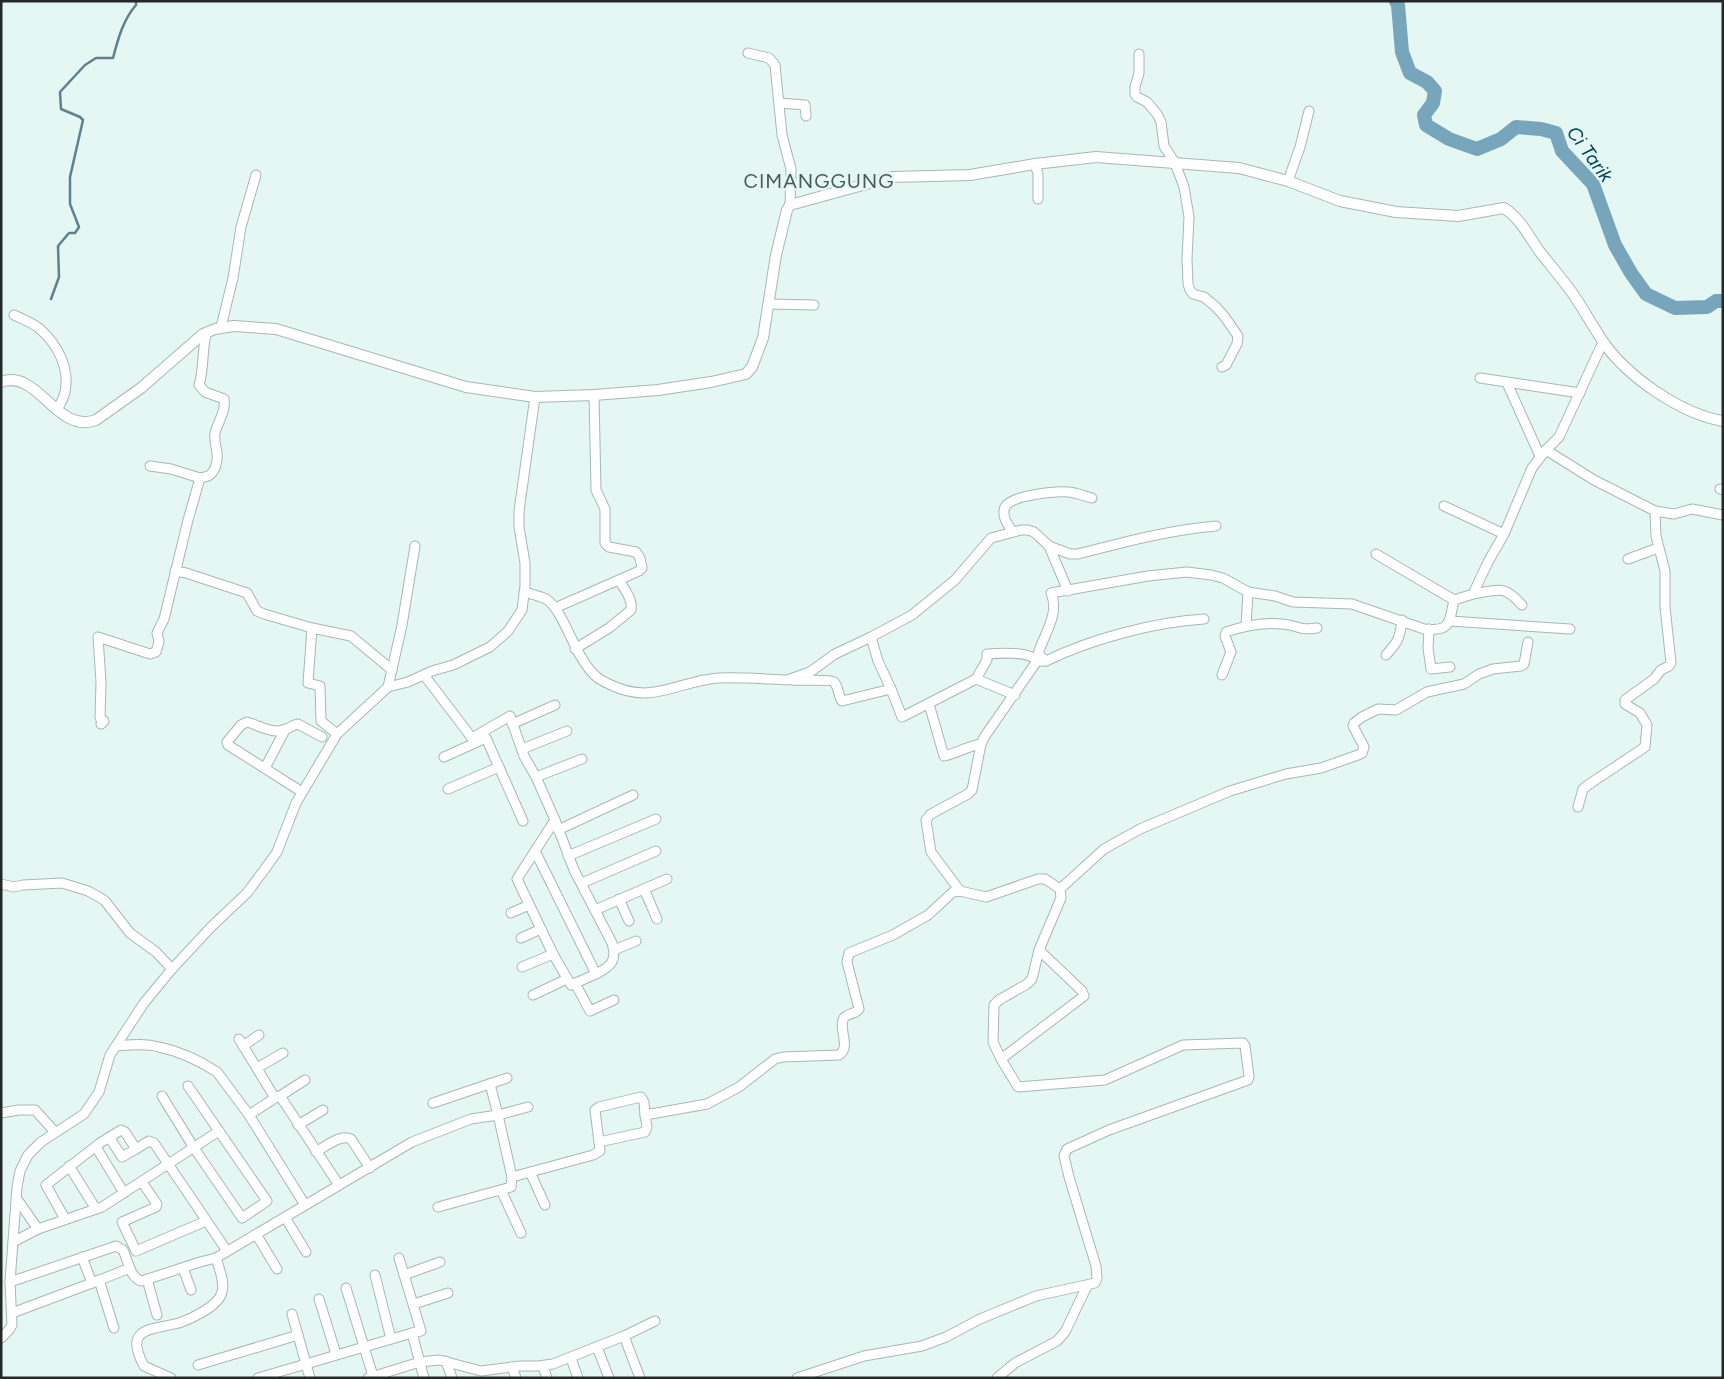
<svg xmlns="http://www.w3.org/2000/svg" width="1724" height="1379" font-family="Figtree,sans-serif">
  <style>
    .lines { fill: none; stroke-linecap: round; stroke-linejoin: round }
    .stream { stroke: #5e808f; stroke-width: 2.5 }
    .river { stroke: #77a5bc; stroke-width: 14 }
    .minor-casing { stroke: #a6b8b3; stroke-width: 11 }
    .tertiary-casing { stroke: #a6b8b3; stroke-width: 12 }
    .minor { stroke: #fff; stroke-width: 9 }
    .tertiary { stroke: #fff; stroke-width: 10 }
    .labels { text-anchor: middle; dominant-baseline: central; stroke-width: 5; stroke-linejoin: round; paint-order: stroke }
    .water-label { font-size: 19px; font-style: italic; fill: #00425a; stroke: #e4f7f2 }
    .quarter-label { font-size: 20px; letter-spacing: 1px; fill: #4a5a55; stroke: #e4f7f2 }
  </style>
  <rect width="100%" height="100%" fill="#e4f7f2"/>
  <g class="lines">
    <path class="stream" d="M51,299L59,277L58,246L69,233H75L79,227L70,204V177L83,120L80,117L61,109L60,92L85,65L96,58H113C118,39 123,20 136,5V1"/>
    <polyline class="river" points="1396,1 1398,5 1402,52 1410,73 1427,82 1435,91 1433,103 1424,115 1426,125 1449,139 1477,149 1501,139 1516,127 1541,129 1556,133 1562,151 1593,184 1615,245 1631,273 1646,294 1675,308 1707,307 1716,301 1723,301"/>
    <defs>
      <g id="minor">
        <polyline points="748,53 769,58 775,65 782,135 791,169 790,205"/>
        <polyline points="1139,54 1139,73 1135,87 1135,94 1137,97 1147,102 1157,114 1161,122 1164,146 1175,163 1184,187 1189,217 1187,259 1188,284 1190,290 1193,294 1204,297 1216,307 1224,316 1238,336 1237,344 1226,365 1222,367"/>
        <polyline points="780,103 805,105 806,116"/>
        <polyline points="1035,164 1038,174 1038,199"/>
        <polyline points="1288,181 1300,147 1309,111"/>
        <polyline points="769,304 814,305"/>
        <path d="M14,315C22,319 34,323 41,330C58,345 70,369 65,392C64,398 60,404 57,410"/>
        <polyline points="221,327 233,278 241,227 256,175"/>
        <polyline points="1480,378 1580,393"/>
        <polyline points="1507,383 1540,456"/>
        <polyline points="1546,450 1559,437 1603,342"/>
        <polyline points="150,466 171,469 200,478"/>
        <polyline points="1720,489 1723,490"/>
        <polyline points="1444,506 1504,534"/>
        <path d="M1013,532C1008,525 1001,516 1005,507C1011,495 1056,491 1069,492C1077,493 1084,496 1092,498"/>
        <path d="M1049,546L1070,554H1078C1124,542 1169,530 1216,526"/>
        <polyline points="1376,554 1454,600 1473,594 1488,562 1504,534 1532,468 1546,450 1594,480 1655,511 1674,514 1692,509 1723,515"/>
        <polyline points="1628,559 1658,548"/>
        <polyline points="175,571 186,573 247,593 257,611 264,614 312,628 351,636 392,670"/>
        <path d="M524,592C531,594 540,596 546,599C566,612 574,659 598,678C602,681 607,683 611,685C653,705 678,681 718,678C741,677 764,679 787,680L810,672L835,654L871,637L912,615L955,580L991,538L1021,530H1028L1034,532L1049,546L1068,591"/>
        <path d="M1473,594C1499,590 1503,584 1522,605"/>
        <polyline points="555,608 639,571 642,568 640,558 636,552 609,547 605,543 605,509 596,490 594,395"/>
        <polyline points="1450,621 1570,629"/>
        <polyline points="1246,626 1248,592"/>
        <polyline points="312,628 308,683 320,686 321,721 337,734"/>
        <polyline points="1429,629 1428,648 1431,669 1450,667"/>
        <polyline points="871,637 878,661 891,689"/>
        <path d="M575,649L609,628L631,610C633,599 624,589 619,580"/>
        <path d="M1386,655C1398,642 1400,638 1402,620"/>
        <path d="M1046,661C1091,639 1154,622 1204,619"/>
        <polyline points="424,675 475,742"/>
        <path d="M1222,675L1231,652L1225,636L1226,632C1244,626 1263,622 1282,624C1298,625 1299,631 1317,628"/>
        <polyline points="976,679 1015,695"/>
        <path d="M793,680C800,681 831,679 834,682C839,687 838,696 842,701L891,689L902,717L976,679L987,660V654C999,653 1030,651 1037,661"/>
        <polyline points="388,687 402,625 415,546"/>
        <path d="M929,704L944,756C957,753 968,746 981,744"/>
        <path d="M101,724L104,721L100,718L101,682L98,637L150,654L156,652L159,642L157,633L164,619L188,520L200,478C209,476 211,476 215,468C221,453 213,446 215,433C218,421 226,412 224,399L205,392L199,385C204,369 202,351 206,334L210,331"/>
        <polyline points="512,724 555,705"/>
        <polyline points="472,738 510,716 524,756 536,777"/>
        <polyline points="522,749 567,731"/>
        <polyline points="444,757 486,738 523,821"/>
        <polyline points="265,768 285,730"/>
        <polyline points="448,789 499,767"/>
        <path d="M302,792L228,745L227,742L241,725L247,722C258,725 272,734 283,730C289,729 292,725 298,724L322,737"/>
        <polyline points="1578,807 1583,789 1588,785 1645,747 1647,725 1640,713 1625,704 1625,700 1654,679 1661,670 1669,666 1671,663 1665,607 1665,571 1656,536 1655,511"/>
        <polyline points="558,830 633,795"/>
        <path d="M535,851L596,974C612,966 617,960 612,943L574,870L555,820"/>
        <polyline points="568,856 656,819"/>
        <polyline points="582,883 656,851"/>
        <polyline points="1,884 14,887 23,885 62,883 88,891 99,897 105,901 130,933 156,952 172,969"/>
        <polyline points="644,889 657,919"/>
        <polyline points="960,891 986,897 1038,879 1045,879 1060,889 1104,849 1140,829 1230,791 1286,774 1321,768 1358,755 1362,753 1364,747 1353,726 1354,723 1362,717 1378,709 1396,710 1427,692 1464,684 1479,674 1493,669 1521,666 1524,664 1528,642"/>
        <polyline points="619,899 629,921"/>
        <polyline points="595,910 667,879"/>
        <polyline points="511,913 529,905"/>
        <polyline points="521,938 541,929"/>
        <polyline points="614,950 636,941"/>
        <polyline points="553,954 517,879 555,820 536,777 582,759"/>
        <polyline points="522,967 553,954 571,985 596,974"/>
        <polyline points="575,983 590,1011 614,1000"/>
        <polyline points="533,995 567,979"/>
        <polyline points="239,1039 275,1098"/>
        <path d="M116,1046C130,1045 145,1043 159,1047C179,1051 200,1061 217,1072L249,1115"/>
        <polyline points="243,1046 259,1035"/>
        <polyline points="1001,1059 993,1042 994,1005 999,1000 1027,984 1032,979 1039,950 1061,898 1060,889"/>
        <polyline points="257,1068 283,1053"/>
        <polyline points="490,1084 498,1115 528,1107"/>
        <polyline points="162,1096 194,1148 242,1218 267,1201 188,1086"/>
        <polyline points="280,1096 305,1080"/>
        <polyline points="433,1103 507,1078"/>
        <polyline points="1,1113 19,1110 35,1110 55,1132"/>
        <polyline points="298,1125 323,1110"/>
        <polyline points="109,1137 122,1157 136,1149"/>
        <polyline points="599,1142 595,1110 599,1107 641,1097 644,1102 645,1115"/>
        <polyline points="96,1147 124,1193"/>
        <path d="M316,1152C326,1146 340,1134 351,1139L370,1168"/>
        <polyline points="69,1166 96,1209"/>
        <polyline points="530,1172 545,1205"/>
        <polyline points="142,1182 157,1204 156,1207 122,1222 136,1251 206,1221"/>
        <polyline points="501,1190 521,1233"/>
        <polyline points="17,1199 38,1229 102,1207 219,1131"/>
        <polyline points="305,1205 249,1115 275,1098 280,1096 339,1185"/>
        <polyline points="438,1207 511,1187 512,1177"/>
        <polyline points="285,1217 306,1252"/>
        <polyline points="65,1219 46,1185 100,1143 121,1130 125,1132 136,1149 149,1141 154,1143 227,1251"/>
        <polyline points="256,1234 277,1269"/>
        <polyline points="13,1242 38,1229"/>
        <polyline points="82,1257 92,1283 130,1268"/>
        <polyline points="399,1258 421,1331 412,1333 424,1378"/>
        <polyline points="183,1268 191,1290"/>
        <polyline points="375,1275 391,1339"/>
        <polyline points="404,1275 440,1262"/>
        <polyline points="147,1279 157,1315"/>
        <polyline points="99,1280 114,1328"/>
        <path d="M10,1282L116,1246L123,1250C128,1260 130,1279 142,1281L200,1262L216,1258L412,1142L471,1119L498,1115L512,1177L593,1155L600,1151L599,1142L645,1132L647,1127L645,1115L707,1104L739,1087L775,1059L783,1057L839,1055C851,1047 839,1031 843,1020C845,1013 855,1015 859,1009L847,962L849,953L893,935L928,915L953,892L960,891L931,852L926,820L931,814L968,794L972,790L981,744L985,736L1037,661H1046L1038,654C1044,634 1060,614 1051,593L1148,576L1187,572L1211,575L1223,578L1248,592L1275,596L1293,602L1352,604L1424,629C1451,632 1449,623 1454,600"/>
        <polyline points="346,1288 373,1376"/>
        <polyline points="319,1299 336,1354"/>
        <polyline points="414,1304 448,1293"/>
        <polyline points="12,1313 92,1283"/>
        <polyline points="292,1314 310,1378"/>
        <polyline points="624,1336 640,1378"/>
        <polyline points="1,1338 9,1330 12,1325 10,1282 17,1187 20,1171 28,1155 41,1142 84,1114 99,1092 110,1055 144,1003 172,969 212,926 247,893 267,866 277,852 296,803 337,734 388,687 408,682 432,671 453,665 490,647 508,631 522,610 525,586 525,563 519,527 519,511 535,397"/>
        <polyline points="597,1347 609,1378"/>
        <polyline points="571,1358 578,1378"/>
        <polyline points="446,1361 452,1378"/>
        <polyline points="198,1365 298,1335"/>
        <polyline points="543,1366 547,1378"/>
        <polyline points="512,1367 516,1378"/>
        <path d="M171,1378L144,1366C123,1327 151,1330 179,1323C191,1319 219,1306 222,1292C225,1282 219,1268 216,1258"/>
        <polyline points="258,1378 412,1333"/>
        <polyline points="368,1378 420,1362 439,1360 481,1371 520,1366 538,1366 553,1364 624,1336 655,1321"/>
        <polyline points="797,1378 864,1356 922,1346 946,1337 980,1319 1036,1296 1095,1283 1097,1278 1096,1266 1069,1177 1064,1156 1067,1149 1109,1130 1248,1080 1249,1076 1245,1046 1243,1043 1183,1045 1105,1080 1018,1087 1001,1059 1084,996 1082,991 1039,950"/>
        <polyline points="997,1378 1015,1363 1057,1341 1065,1332 1087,1286"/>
      </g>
      <path id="tertiary" d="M1,382C38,368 57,435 96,420L141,388L203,334L215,329L234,326L276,329L466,387L535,397L594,395L658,390L711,382L746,374L752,367L763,338L776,255L787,210L790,205L892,177L970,175L1035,164L1096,157L1239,168L1288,181L1340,201L1396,212L1458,216L1504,208C1521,219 1529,237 1540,252C1551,266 1563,280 1573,294C1584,310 1593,327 1604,343C1628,377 1681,414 1723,421"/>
    </defs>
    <use href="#minor" class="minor-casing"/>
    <use href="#tertiary" class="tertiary-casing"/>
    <use href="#minor" class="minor"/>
    <use href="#tertiary" class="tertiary"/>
  </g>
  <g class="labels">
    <g class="water-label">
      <text transform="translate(1590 154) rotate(54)">Ci Tarik</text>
    </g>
    <g class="quarter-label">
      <text x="819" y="181">CIMANGGUNG</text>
    </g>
  </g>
  <rect width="1724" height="1379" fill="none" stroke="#222927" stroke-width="5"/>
</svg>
